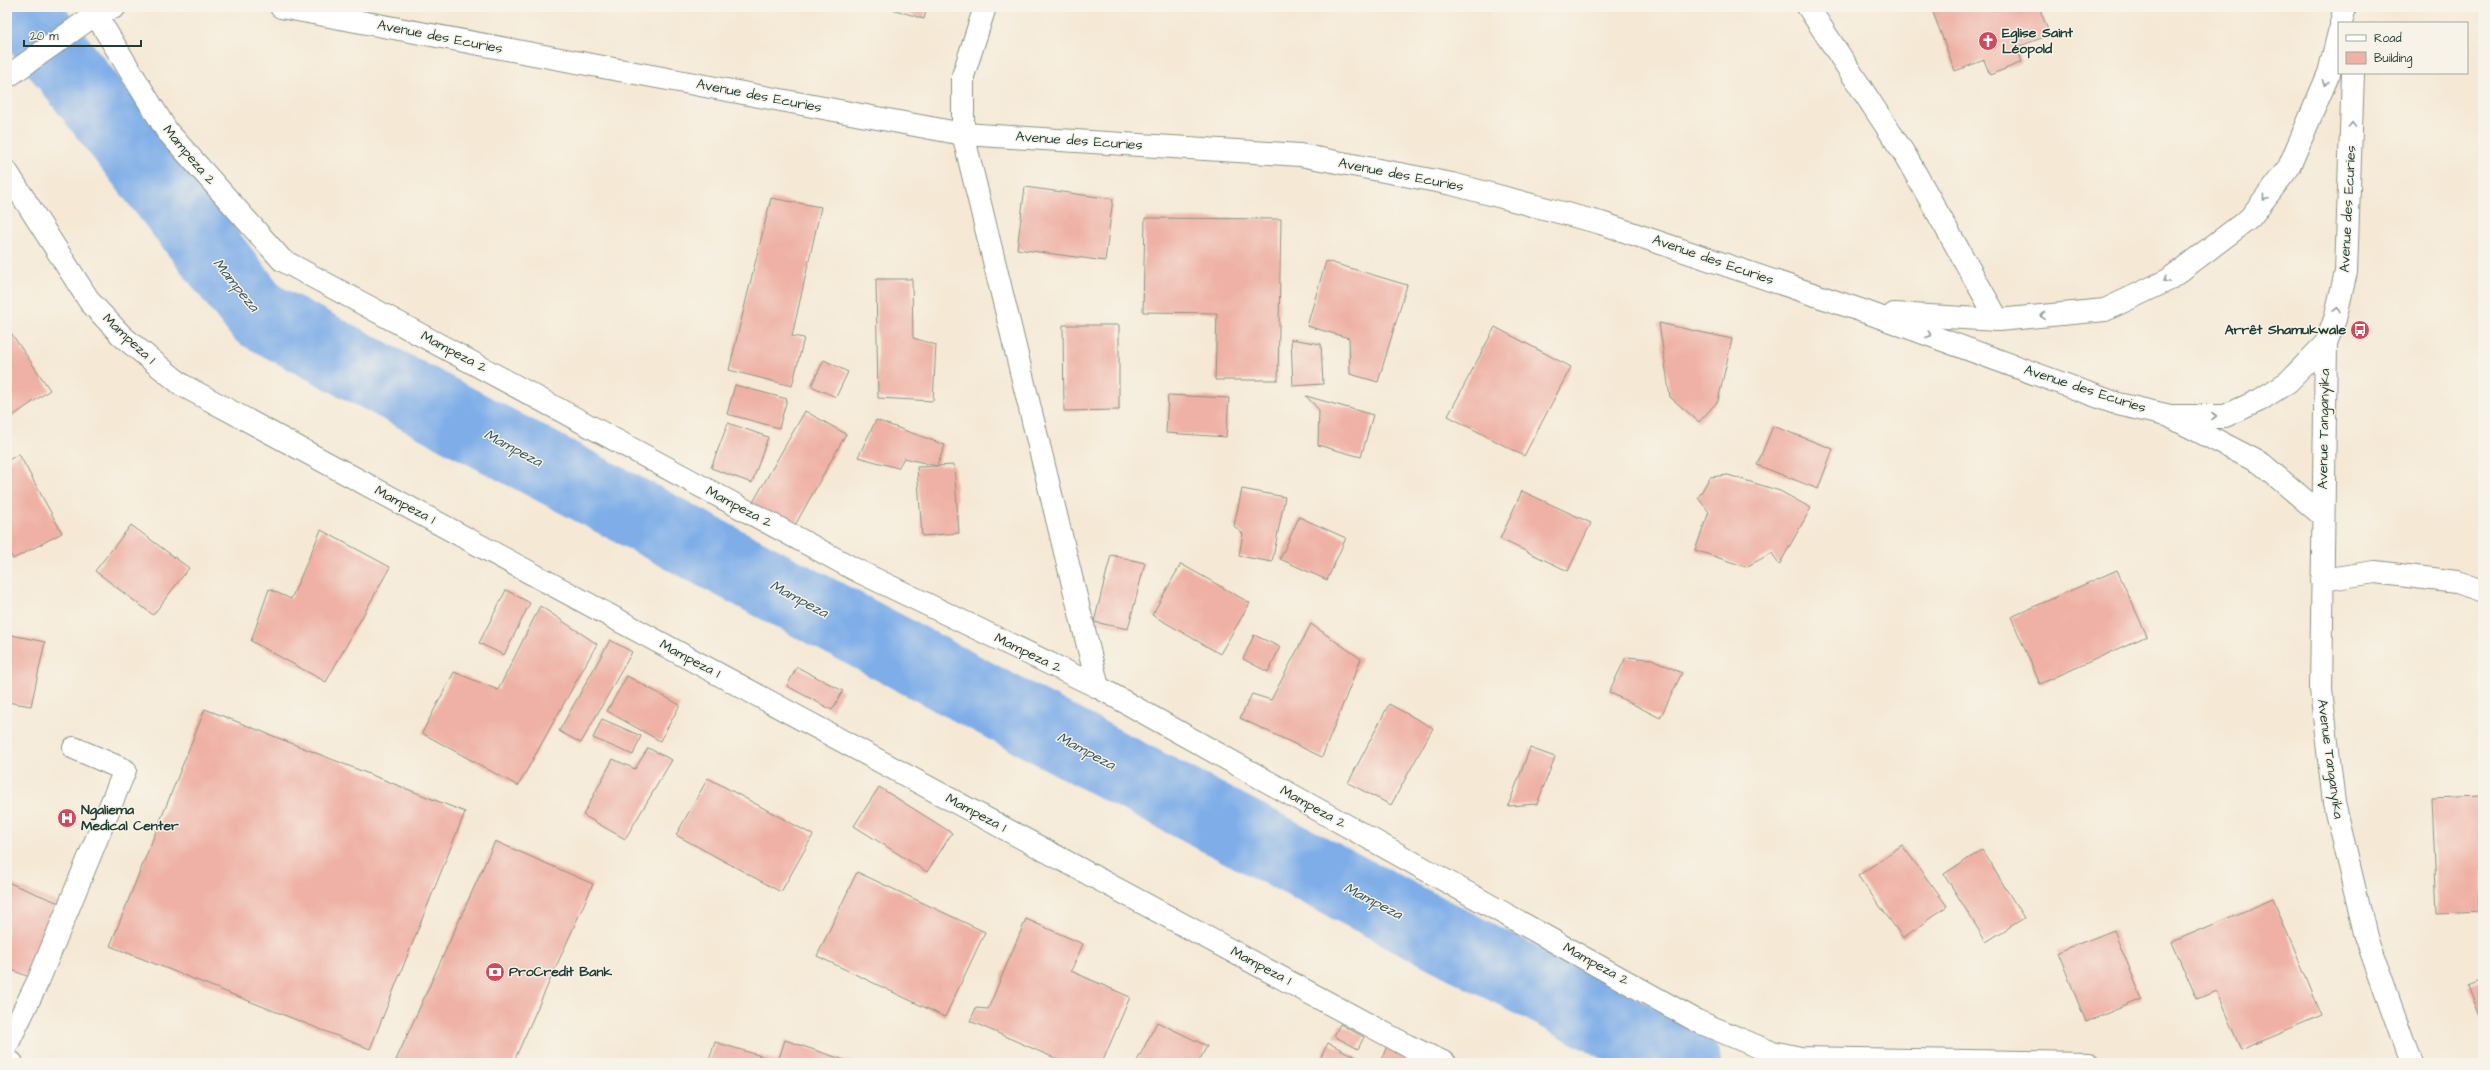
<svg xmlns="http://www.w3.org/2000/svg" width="2490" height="1070" font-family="'Architects Daughter',sans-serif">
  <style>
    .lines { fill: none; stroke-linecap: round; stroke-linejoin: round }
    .river { stroke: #7eade8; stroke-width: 70 }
    .building { fill: #efb1a5 }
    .minor-casing { stroke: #8a9384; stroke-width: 24 }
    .major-casing { stroke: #8a9384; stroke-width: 24 }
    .minor { stroke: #fff; stroke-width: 22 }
    .major { stroke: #fff; stroke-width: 22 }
    .oneway { stroke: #8f9e9a }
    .labels { text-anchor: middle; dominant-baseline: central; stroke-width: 3; stroke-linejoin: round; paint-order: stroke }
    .poi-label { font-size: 14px; font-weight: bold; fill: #1f3d34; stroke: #f7f3e8; text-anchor: start }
    .street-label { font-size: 14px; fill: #1f3d34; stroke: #f7f3e8 }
    .water-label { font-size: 15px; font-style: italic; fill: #375961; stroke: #f7f3e8 }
  </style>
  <rect width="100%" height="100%" fill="#f7f3e8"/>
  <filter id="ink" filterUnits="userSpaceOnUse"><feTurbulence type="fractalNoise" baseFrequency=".025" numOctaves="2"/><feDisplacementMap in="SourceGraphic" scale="8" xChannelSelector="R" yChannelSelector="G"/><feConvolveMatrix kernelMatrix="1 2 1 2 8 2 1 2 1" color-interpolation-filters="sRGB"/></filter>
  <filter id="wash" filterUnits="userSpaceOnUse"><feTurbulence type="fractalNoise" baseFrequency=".012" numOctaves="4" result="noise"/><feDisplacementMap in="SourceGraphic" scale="16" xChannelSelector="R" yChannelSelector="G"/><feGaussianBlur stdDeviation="0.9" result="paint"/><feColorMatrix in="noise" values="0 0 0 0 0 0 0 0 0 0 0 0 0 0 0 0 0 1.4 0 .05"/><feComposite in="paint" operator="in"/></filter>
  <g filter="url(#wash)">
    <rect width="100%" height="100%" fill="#f5e9d5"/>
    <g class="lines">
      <polyline class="river" points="20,7 258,314 1125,772 1686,1063"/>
    </g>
    <g id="blocks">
      <g class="building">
        <polygon points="886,7 927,7 924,19"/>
        <polygon points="1931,7 2039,7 2050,35 2017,47 2022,62 1990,75 1984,60 1955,71"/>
        <polygon points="1025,187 1113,199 1105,261 1017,249"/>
        <polygon points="771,198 821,207 792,336 804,338 792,386 729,370"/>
        <polygon points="1145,218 1281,219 1278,380 1215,380 1217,313 1143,312"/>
        <polygon points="1326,261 1407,285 1378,382 1350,374 1349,338 1307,326"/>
        <polygon points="876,279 912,279 913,338 936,345 933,401 878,398"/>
        <polygon points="1659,323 1732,339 1718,401 1699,422 1670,397"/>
        <polygon points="1063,325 1119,325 1119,410 1064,411"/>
        <polygon points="7,327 50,390 7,420"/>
        <polygon points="1495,327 1571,367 1524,456 1448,416"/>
        <polygon points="1291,339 1321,344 1323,384 1293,386"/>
        <polygon points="824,360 848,372 836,397 811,386"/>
        <polygon points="735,385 787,399 779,428 727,414"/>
        <polygon points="1168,395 1229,398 1226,437 1166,433"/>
        <polygon points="1306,396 1373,415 1361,457 1318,445 1319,410"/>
        <polygon points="805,411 846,434 794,527 752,504"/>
        <polygon points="876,420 945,445 937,466 954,465 959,533 922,536 917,467 937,466 904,458 898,468 858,457"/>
        <polygon points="728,423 768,437 752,483 711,468"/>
        <polygon points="1773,426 1833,449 1818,489 1757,465"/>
        <polygon points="19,454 62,533 13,559 7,548 7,461"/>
        <polygon points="1728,475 1780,491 1811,508 1779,565 1772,553 1746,567 1695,550 1709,512 1698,498 1710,477"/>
        <polygon points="1242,489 1285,497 1272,562 1239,556 1243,534 1234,526"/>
        <polygon points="1522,491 1591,523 1568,571 1500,539"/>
        <polygon points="1299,517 1346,538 1327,580 1280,559"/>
        <polygon points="131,525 189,568 153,615 95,571"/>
        <polygon points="321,530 390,567 326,682 251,641 269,589 291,599"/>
        <polygon points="1111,555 1145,563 1128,629 1094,622"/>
        <polygon points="1181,564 1250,603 1220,654 1152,615"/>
        <polygon points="2117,570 2147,636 2040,684 2011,617"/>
        <polygon points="506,590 530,603 504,655 479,643"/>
        <polygon points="540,606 597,644 518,786 422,733 454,672 498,690"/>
        <polygon points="1311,624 1361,659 1322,757 1240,718 1252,694 1271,700"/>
        <polygon points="7,634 45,642 31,706 7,702"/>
        <polygon points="1254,635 1280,647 1268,672 1243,659"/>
        <polygon points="610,640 632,652 581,743 559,731"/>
        <polygon points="1626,657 1652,659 1682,673 1660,718 1609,692"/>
        <polygon points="797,667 843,691 832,710 787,686"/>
        <polygon points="627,676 680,705 660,741 607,711"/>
        <polygon points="1389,704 1433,728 1391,805 1348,783"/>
        <polygon points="205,709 465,812 370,1049 110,946"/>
        <polygon points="602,719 641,736 633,755 593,738"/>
        <polygon points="648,748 672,760 625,839 583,815 613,759 635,769"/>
        <polygon points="1530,748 1555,757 1537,804 1508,806"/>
        <polygon points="708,778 813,835 781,892 676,835"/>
        <polygon points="879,787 952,833 927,872 854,826"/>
        <polygon points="2483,796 2483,912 2437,914 2432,798"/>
        <polygon points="495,841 593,884 513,1063 403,1063 396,1060"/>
        <polygon points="1902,845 1947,906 1903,938 1858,876"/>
        <polygon points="1982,850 2024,918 1986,942 1944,874"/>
        <polygon points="857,872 985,932 945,1017 817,956"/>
        <polygon points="7,882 64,905 34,979 7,968"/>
        <polygon points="2273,899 2322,1016 2241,1050 2216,991 2197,999 2172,942"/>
        <polygon points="1026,919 1083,944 1071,971 1130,997 1102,1063 1066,1063 970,1021 976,1008 988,1009"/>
        <polygon points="2114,930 2142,999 2086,1022 2058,952"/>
        <polygon points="2483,980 2483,1022 2468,986"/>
        <polygon points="1157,1022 1207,1046 1198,1063 1136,1063"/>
        <polygon points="1340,1024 1364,1037 1358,1049 1334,1036"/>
        <polygon points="785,1040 853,1063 708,1063 715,1042 778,1061"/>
        <polygon points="1328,1043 1358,1058 1356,1063 1318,1063"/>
        <polygon points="1387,1046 1428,1063 1380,1063"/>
      </g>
    </g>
  </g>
  <g filter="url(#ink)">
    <use href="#blocks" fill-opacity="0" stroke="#8a9384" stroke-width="1"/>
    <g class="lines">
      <defs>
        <g id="minor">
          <polyline points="91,7 167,131 282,260 856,570 1098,687 1697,1021 1768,1051 1800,1058 2088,1063"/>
          <polyline points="281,7 963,134 1300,155 1452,184 1601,223 1866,312 2118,404 2170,416 2225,416 2260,400 2288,382 2326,343 2335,319 2346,272 2353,73"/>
          <polyline points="985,7 963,76 963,134 1098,687"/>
          <polyline points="1808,7 1905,155 1998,320"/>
          <polyline points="2341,23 2345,7"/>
          <polyline points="7,77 96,14 115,7"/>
          <polyline points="7,172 90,302 122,336 182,385 1408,1046 1445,1063"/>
          <polyline points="1894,314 1998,320 2105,310 2168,280 2250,218 2289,167 2329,73 2339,32"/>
          <polyline points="2326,343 2321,690 2334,803 2366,937 2411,1063"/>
          <polyline points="2173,418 2262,464 2322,515"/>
          <polyline points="2322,580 2375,572 2457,582 2483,591"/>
          <polyline points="7,1045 39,979 125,770 74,748"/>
        </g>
        <polyline id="major" points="7,1061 12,1063"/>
      </defs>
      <use href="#minor" class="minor-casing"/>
      <use href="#major" class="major-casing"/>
      <use href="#minor" class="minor"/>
      <use href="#major" class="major"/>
    </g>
    <defs><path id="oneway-chevron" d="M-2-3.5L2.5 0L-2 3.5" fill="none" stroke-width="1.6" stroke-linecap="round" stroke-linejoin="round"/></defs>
    <g class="oneway">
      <use href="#oneway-chevron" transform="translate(2325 83) rotate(111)"/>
      <use href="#oneway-chevron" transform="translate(2352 125) rotate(-89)"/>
      <use href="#oneway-chevron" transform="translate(2265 198) rotate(128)"/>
      <use href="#oneway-chevron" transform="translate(2166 280) rotate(150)"/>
      <use href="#oneway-chevron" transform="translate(2337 310) rotate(-77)"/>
      <use href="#oneway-chevron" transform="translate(2043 316) rotate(175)"/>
      <use href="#oneway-chevron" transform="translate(1929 335) rotate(20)"/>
      <use href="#oneway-chevron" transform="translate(2214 416)"/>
    </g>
  </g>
  <defs>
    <symbol id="church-disc" viewBox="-11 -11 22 22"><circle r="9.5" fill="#d1495b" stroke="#f7f3e8"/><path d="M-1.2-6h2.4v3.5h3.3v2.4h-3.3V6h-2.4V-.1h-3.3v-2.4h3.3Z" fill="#fff"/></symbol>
    <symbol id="bus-disc" viewBox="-11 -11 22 22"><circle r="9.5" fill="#d1495b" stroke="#f7f3e8"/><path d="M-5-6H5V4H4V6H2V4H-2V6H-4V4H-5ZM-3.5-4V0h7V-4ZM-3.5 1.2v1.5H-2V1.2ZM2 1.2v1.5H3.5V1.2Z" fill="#fff"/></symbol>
    <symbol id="hospital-disc" viewBox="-11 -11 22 22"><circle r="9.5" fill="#d1495b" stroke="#f7f3e8"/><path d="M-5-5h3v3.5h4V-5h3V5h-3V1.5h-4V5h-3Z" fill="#fff"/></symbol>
    <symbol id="bank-disc" viewBox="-11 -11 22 22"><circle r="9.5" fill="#d1495b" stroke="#f7f3e8"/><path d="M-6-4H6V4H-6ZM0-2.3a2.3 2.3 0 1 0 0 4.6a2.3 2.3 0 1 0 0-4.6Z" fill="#fff"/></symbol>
  </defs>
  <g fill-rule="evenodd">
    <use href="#church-disc" x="1977" y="30" width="22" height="22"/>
    <use href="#bus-disc" x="2349" y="319" width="22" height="22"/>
    <use href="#hospital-disc" x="56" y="807" width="22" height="22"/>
    <use href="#bank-disc" x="484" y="961" width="22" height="22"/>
  </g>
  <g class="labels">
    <g class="poi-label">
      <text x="2002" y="33">Eglise Saint<tspan x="2002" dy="16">Léopold</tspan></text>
      <text x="2346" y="330" text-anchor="end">Arrêt Shamukwale</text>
      <text x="81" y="810">Ngaliema<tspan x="81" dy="16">Medical Center</tspan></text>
      <text x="509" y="972">ProCredit Bank</text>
    </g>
    <g class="street-label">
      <text transform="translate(440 37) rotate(11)">Avenue des Ecuries</text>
      <text transform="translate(759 96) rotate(11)">Avenue des Ecuries</text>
      <text transform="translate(1079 141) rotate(4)">Avenue des Ecuries</text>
      <text transform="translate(189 155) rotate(50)">Mampeza 2</text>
      <text transform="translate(1401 175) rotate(11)">Avenue des Ecuries</text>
      <text transform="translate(2348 209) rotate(-87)">Avenue des Ecuries</text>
      <text transform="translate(1713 260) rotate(19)">Avenue des Ecuries</text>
      <text transform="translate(129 339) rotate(43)">Mampeza 1</text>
      <text transform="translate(454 352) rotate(28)">Mampeza 2</text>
      <text transform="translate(2085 389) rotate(18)">Avenue des Ecuries</text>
      <text transform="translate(2324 429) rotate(-89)">Avenue Tanganyika</text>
      <text transform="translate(405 505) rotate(28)">Mampeza 1</text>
      <text transform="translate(739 507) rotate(28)">Mampeza 2</text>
      <text transform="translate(1028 653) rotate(26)">Mampeza 2</text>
      <text transform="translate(690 659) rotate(28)">Mampeza 1</text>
      <text transform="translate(2330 759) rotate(82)">Avenue Tanganyika</text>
      <text transform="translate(1313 807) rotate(29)">Mampeza 2</text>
      <text transform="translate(976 813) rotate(28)">Mampeza 1</text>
      <text transform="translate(1596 964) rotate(29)">Mampeza 2</text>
      <text transform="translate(1261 966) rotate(28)">Mampeza 1</text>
    </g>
    <g class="water-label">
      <text transform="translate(236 285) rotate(51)">Mampeza</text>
      <text transform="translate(513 448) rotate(28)">Mampeza</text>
      <text transform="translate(799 599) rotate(28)">Mampeza</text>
      <text transform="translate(1086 751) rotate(28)">Mampeza</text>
      <text transform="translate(1373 901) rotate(27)">Mampeza</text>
    </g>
  </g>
  <rect width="2490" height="1070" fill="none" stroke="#f7f3e8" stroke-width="24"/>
  <rect x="2338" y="22" width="130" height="52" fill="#f7f3e8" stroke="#a1aaa0"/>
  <rect x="2346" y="35" width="20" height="6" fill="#ffffff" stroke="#a1aaa0"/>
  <text x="2374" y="42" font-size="12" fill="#1f3d34">Road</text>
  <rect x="2346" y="52" width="20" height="12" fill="#efb1a5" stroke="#a1aaa0"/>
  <text x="2374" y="62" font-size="12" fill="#1f3d34">Building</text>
  <path d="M24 40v6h117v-6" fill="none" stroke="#1f3d34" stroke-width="2"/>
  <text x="30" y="40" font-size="12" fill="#1f3d34" stroke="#f7f3e8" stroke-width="3" paint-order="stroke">20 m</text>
</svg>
